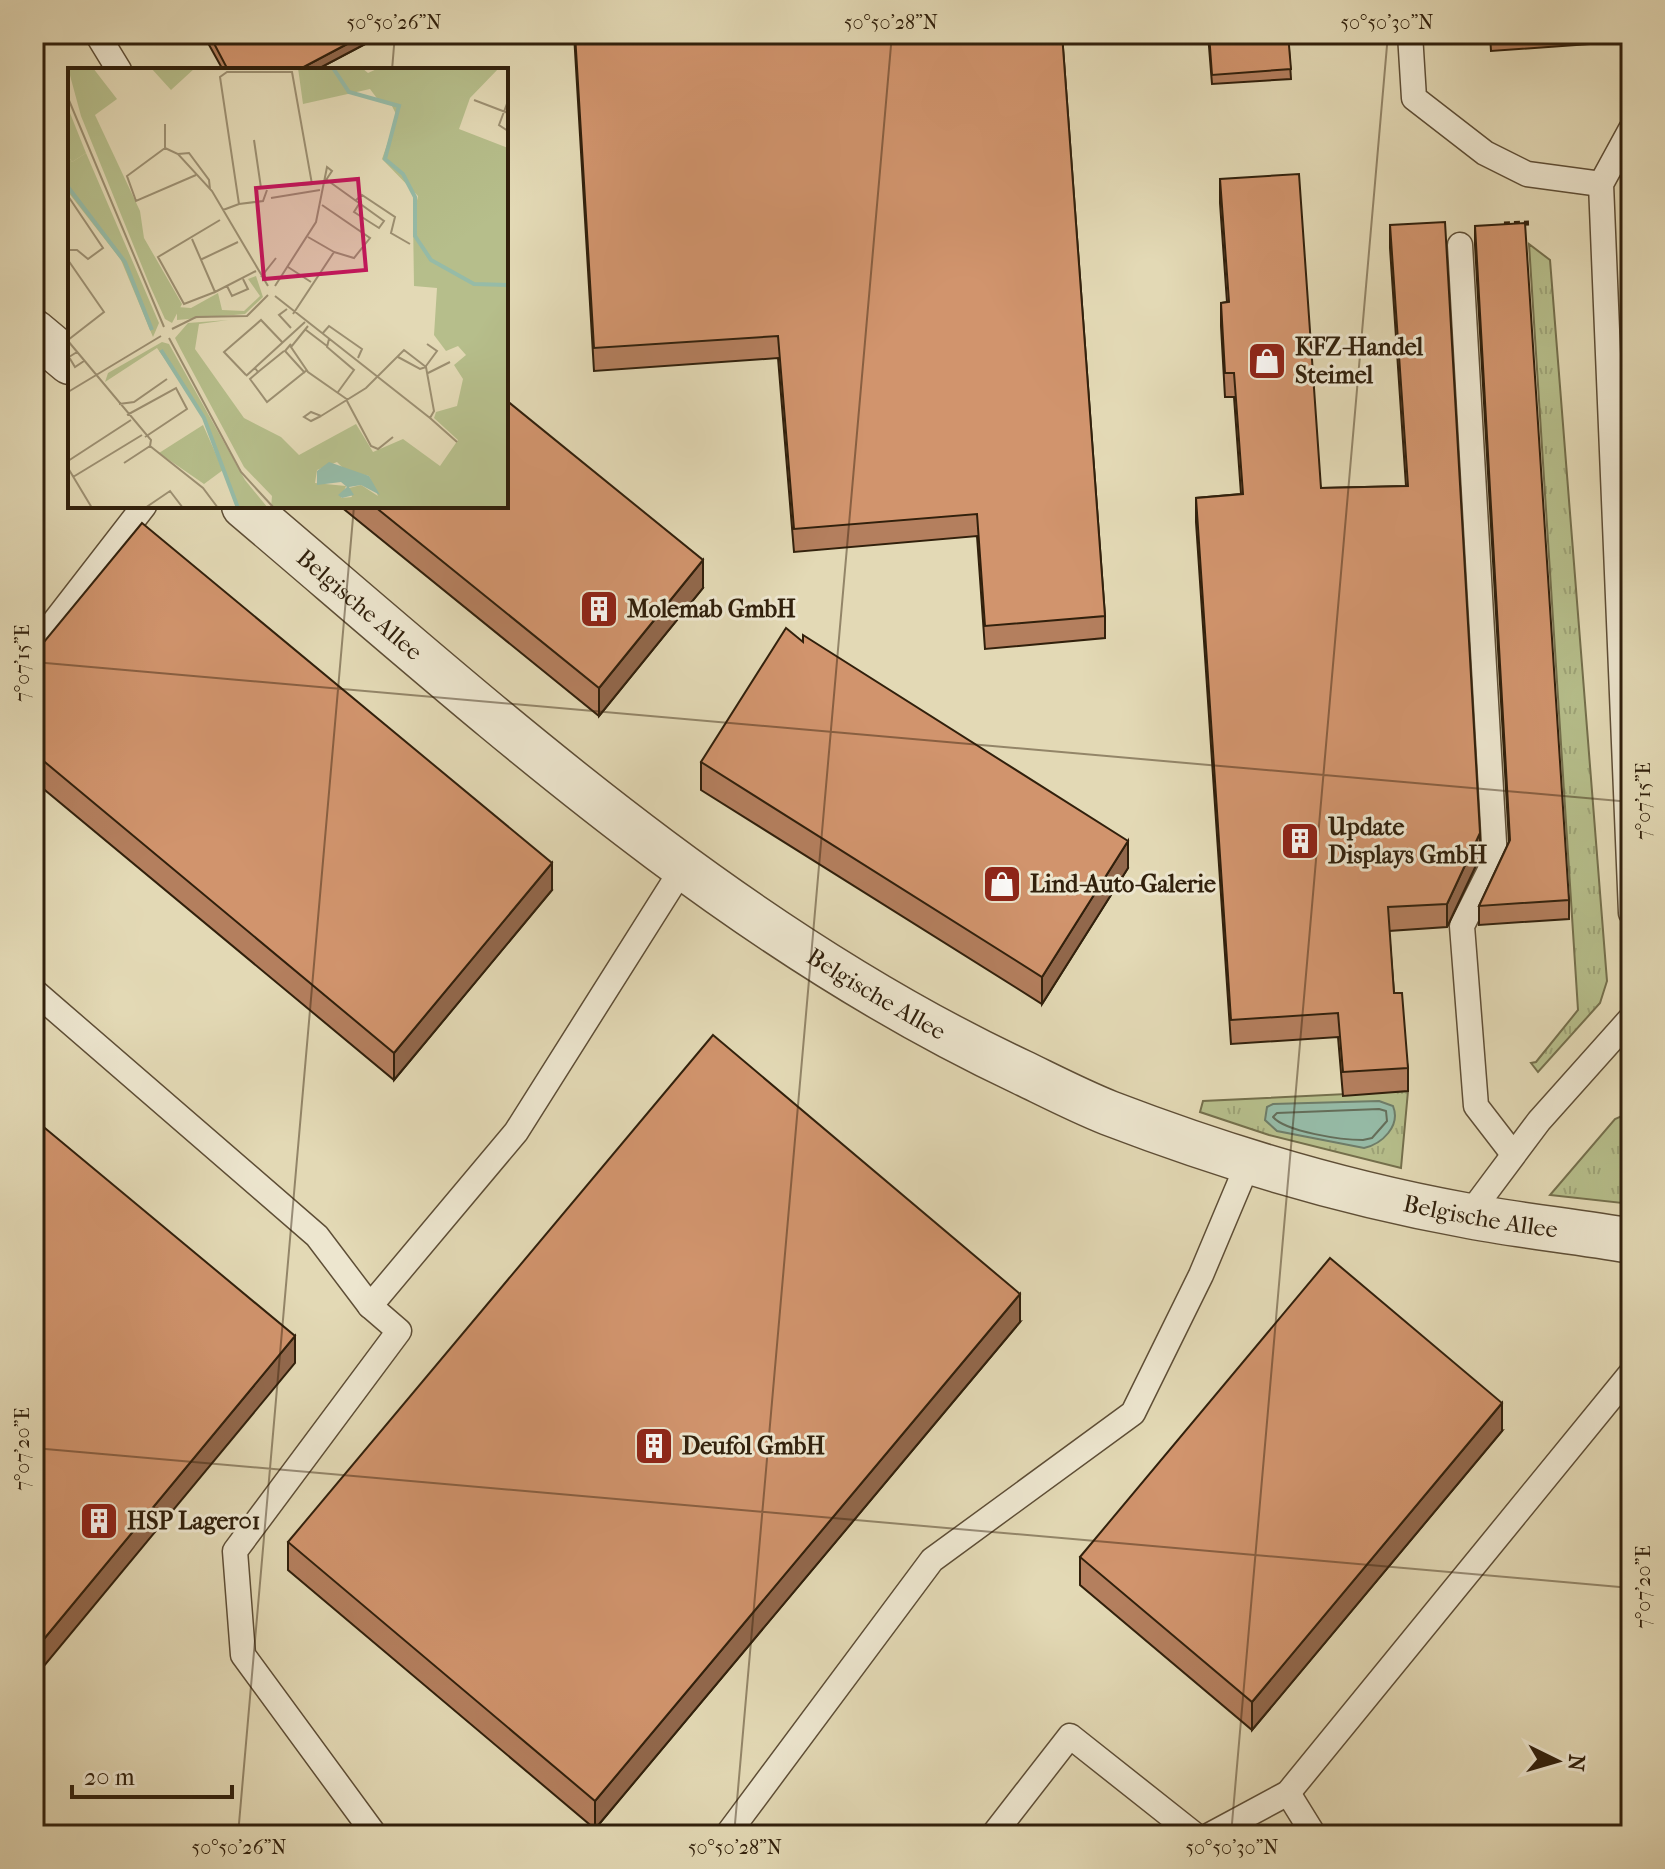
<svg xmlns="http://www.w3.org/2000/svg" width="1665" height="1869" font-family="'IM FELL French Canon',serif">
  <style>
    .grass { fill: url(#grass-tufts); stroke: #746f4c; stroke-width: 2 }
    .water { fill: #96bba7; stroke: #6e7d69; stroke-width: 2 }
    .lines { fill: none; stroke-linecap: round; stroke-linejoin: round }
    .shore { stroke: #646e5a; stroke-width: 2 }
    .service-casing { stroke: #5e4e36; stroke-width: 27 }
    .minor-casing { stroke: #5e4e36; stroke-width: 47 }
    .path { stroke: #31200c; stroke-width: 5; stroke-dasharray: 6 4; stroke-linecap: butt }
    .service { stroke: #ede6cf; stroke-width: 24 }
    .minor { stroke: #ede6cf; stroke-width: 44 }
    .wall { fill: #b47f5e; stroke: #31200c; stroke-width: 2 }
    .shaded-wall { fill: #92684c; stroke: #31200c; stroke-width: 2 }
    .building { fill: #d1946d; stroke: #31200c; stroke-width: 2 }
    .ticks { fill: none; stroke: #31200c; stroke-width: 2; stroke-opacity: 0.45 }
    .labels { text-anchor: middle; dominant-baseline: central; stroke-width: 6; stroke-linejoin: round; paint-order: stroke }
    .poi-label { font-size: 24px; font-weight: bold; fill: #31200c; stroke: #ede6cf; text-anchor: start }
    .street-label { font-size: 24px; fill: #31200c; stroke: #ede6cf }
    .inset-river { fill: none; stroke: #96bba7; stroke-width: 4 }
    .inset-road { fill: none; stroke: #9c8f71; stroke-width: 2 }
    .view { fill: #c2185b; fill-opacity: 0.15; stroke: #c2185b; stroke-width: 4 }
    .inset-edge { fill: none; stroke: #31200c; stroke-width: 4 }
    .neatline { fill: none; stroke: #31200c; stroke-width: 3 }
    .ticks-label { font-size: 20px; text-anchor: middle; fill: #31200c }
  </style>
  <defs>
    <pattern id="grass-tufts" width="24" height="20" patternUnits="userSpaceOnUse" patternTransform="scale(2)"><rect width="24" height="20" fill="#b6be8b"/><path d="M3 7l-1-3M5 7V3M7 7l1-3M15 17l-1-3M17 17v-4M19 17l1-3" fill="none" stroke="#9da377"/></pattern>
  </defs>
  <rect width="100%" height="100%" fill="#e3d9b5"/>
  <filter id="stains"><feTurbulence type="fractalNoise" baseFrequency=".0025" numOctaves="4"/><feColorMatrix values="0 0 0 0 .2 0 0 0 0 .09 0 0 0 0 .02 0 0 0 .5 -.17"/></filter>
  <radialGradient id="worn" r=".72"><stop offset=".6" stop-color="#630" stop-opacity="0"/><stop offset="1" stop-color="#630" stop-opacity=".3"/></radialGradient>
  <g class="grass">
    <polygon points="1529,244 1550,260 1607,981 1600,1003 1538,1072 1531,1063 1536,1062 1578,1010"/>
    <polygon points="1408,1091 1401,1168 1269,1135 1200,1112 1203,1101"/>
    <polygon points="1631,1112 1631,1204 1550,1195 1615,1119"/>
  </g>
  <path class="water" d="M1379,1101L1393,1106C1401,1126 1382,1144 1364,1148L1277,1131L1265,1120L1267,1107L1273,1104Z"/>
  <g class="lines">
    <path class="shore" d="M1379,1109L1386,1111L1387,1121L1372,1138L1363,1140C1342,1140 1286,1132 1273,1117L1277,1113Z"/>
    <defs>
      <g id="service">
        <polyline points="97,34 119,70"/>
        <polyline points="1410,34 1414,98 1485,153 1527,174 1601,184"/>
        <polyline points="1631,129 1601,184 1631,913"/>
        <polyline points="1460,245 1495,860 1462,926 1476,1106 1513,1154"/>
        <polyline points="34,648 144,506"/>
        <polyline points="34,991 317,1236 370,1306 516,1132 684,866"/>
        <polyline points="1468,1216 1539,1121 1631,1018"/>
        <polyline points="370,1306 399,1331 235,1551 243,1655 375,1835"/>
        <polyline points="1288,1793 1314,1835"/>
        <polyline points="727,1835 932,1560 1133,1413 1201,1275 1249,1161"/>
        <polyline points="993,1835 1070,1736 1195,1835"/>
        <polyline points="1210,1835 1288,1793 1631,1373"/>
      </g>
      <g id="minor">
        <polyline points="34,332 70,362"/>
        <path id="s1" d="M244,506C488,713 729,935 1021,1072C1050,1086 1079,1101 1109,1113C1224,1157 1343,1193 1464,1215C1519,1226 1576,1231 1631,1241"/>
      </g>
    </defs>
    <use href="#service" class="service-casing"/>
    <use href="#minor" class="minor-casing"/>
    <polyline class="path" points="1504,224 1529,223"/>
    <use href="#service" class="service"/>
    <use href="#minor" class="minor"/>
  </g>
  <g class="wall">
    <polygon points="203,34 384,34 316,70 223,70"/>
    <polygon points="574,34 1062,34 1105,616 1105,638 985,649 977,536 794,552 778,358 594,371"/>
    <polygon points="1208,34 1288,34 1291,79 1212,84"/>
    <polygon points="1490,34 1631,34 1631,41 1491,51"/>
    <polygon points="1220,179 1321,488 1406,486 1390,248 1390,225 1480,857 1447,927 1389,931 1394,993 1408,1068 1408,1091 1343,1096 1338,1037 1231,1044 1196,522 1196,498 1241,494 1234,397 1225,397 1221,326 1221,303 1227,302 1220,203"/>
    <polygon points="1475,226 1569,900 1569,919 1479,925 1479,906 1509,842 1475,245"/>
    <polygon points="340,506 506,506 703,588 599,716"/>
    <polygon points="803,641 1128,868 1042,1004 701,790 701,762"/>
    <polygon points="34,654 552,890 394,1080 34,781"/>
    <polygon points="1020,1322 595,1829 288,1570 288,1542"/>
    <polygon points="1502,1431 1252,1730 1080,1585 1080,1557"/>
  </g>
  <g class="shaded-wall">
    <polygon points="366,34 384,34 316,70 298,70"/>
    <polygon points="703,560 703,588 599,716 599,688"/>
    <polygon points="1480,833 1480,857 1447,927 1447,904"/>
    <polygon points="1128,841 1128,868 1042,1004 1042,977"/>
    <polygon points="552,863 552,890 394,1080 394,1053"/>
    <polygon points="1020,1294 1020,1322 595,1829 595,1801"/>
    <polygon points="295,1336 295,1363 34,1678 34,1651"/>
    <polygon points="1502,1403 1502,1431 1252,1730 1252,1702"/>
  </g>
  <g class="building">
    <polygon points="209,34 366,34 298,70 228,70"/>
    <polygon points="575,34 1062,34 1105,616 985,626 977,514 794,529 778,336 594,348"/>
    <polygon points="1209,34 1288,34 1291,69 1212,75"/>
    <polygon points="1299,174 1321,488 1408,486 1390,225 1445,222 1480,833 1447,904 1388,907 1394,993 1402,993 1408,1068 1343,1072 1338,1013 1231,1020 1196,498 1243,494 1234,373 1225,373 1221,303 1229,302 1220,179"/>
    <polygon points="1525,223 1569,900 1479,906 1510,840 1475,226"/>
    <polygon points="506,400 703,560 599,688 374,506 506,506"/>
    <polygon points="142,523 552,863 394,1053 34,753 34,654"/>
    <polygon points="786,628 803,642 803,635 1128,841 1042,977 701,762"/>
    <polygon points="713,1035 1020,1294 595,1801 288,1542"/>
    <polygon points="34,1119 295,1336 34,1651"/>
    <polygon points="1330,1258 1502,1403 1252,1702 1080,1557"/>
  </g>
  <path class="ticks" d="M392,70L395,34M34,662L1631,802M34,1448L1631,1588M238,1835L354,506M734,1835L892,34M1231,1835L1388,34"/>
  <defs>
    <symbol id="shop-square" viewBox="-11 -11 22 22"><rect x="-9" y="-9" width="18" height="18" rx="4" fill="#8f2418" stroke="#ede6cf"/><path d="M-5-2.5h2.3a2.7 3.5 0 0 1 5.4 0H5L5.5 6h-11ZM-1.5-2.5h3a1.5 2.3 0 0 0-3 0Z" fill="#fff"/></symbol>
    <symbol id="building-square" viewBox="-11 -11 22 22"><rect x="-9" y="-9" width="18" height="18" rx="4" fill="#8f2418" stroke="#ede6cf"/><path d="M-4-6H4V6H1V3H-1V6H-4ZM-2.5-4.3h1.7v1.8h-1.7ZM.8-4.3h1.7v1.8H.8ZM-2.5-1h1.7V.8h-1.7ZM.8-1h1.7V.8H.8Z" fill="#fff"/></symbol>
  </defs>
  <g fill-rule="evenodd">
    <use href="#shop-square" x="1245" y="339" width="44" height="44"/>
    <use href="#building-square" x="577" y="587" width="44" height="44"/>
    <use href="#building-square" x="1278" y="819" width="44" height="44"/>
    <use href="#shop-square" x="980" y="862" width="44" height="44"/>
    <use href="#building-square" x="632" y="1424" width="44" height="44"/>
    <use href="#building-square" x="77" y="1499" width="44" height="44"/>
  </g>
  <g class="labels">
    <g class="poi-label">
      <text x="1295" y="347">KFZ-Handel<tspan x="1295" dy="28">Steimel</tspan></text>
      <text x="627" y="609">Molemab GmbH</text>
      <text x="1328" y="827">Update<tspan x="1328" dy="28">Displays GmbH</tspan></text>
      <text x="1030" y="884">Lind-Auto-Galerie</text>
      <text x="682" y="1446">Deufol GmbH</text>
      <text x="127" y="1521">HSP Lager01</text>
    </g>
    <g class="street-label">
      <text stroke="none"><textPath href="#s1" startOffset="152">Belgische Allee</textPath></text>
      <text stroke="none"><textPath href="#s1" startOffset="800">Belgische Allee</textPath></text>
      <text stroke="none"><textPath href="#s1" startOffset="1448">Belgische Allee</textPath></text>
    </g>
  </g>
  <g transform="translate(68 68)">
    <rect width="440" height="440" fill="#e3d9b5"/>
    <path d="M0,40L18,85L4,94L0,87ZM188,208L195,229L177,246L109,252V239L123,240L150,225L154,242L176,243L192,228L180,211ZM135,357L155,402L136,416L91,385Z" fill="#b6be8b"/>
    <path d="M0,0H25L49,31L27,47L72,143L76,170L114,236L104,255L97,251L82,218L13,48ZM83,0H127L103,22ZM230,0H294L300,5L311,0H431L402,30L391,61L440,80V440H203L204,428L176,399L113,282L107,270L120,255L160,252L131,256L127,281L176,350L213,369L231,387L288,356L305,384L335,371L372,398L390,372L366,350L368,344L389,338L395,311L386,297L398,287L390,278L378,283L366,267L369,220L346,218L345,150L350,128L314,91L329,48L322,34L311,33L302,21L235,36ZM269,394L277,402L301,408L310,428L293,417L281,420L284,429L273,430L278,418L247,415L249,402ZM18,85L91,255L85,269L53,192L0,124V87L4,94ZM94,274L101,276L177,412L200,440H171L137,349L89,280L37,314L40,305Z" fill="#b6be8b" fill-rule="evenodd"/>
    <path d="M261,394L301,408L312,427L293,417L281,419L286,427L274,430L270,427L279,419L273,414L249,417V403Z" fill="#96bba7"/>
    <path class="inset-river" d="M265,0L281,24L331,38L317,91L335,106L347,129V168L363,192L406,216L440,217M0,119L57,194L84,262M93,282L136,350L170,440"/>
    <path class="inset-road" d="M0,30L96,259M406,32L440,45M440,33L431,57L440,63M97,56V80L110,86L144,123L200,218M97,80L59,108L68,133L128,107M110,86L121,85L141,112L142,121M259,112L316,153L311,160L286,144L291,136M0,128L35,180L20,191L9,182H0M203,130L252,122M288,132L294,127L327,149L323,165L342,176M171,136L195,133L199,122M254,137L302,170L286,190L266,184M155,142L171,136L152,9L159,4H224L244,116L193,120L186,72M124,171L147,224L188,203M0,192L36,244L0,272M132,192L170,174M220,199L243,214M193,209L208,190M159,218L164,228L180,221L175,211M207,218L248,154L259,99L264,103L256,115M147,224L116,236L90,189L152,152M207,228L362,350M219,241L211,247L223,260M225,246L266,184L240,169M240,258L223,279L240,304L280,332M104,261L128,249L179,248L200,227M238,262L259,278M254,266L261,258L294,281L290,290M101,270L173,404L206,440M261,271L259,279L286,302L270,324M0,273L83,372L82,378M223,276L217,283L237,305M9,284L1,289L7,299L16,293M330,289L352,301L358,299M358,298L369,283L359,276M187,300L190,304L182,311L199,334L239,302M190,304L216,283M360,305L382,294M178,307L156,284L193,252L215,275M178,308L237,254M0,324L93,268M279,333L303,378L310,381L325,369M51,336L66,334L99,311M59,347L108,320L119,341L77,369M253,348L243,353L236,349L243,344L253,348L298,320L336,282L358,299L366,343L362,350M362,350L389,374M82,378L135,420L150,440M0,393L63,352M56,395L82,378M0,400L24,440M5,409L74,367M77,440L102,423L115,440"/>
    <path class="view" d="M290,111L298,202L196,211L188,120Z"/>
    <rect width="440" height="440" class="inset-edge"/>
  </g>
  <rect width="1665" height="1869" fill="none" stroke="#e3d9b5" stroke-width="88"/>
  <g transform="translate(1557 1761) rotate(95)" stroke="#ede6cf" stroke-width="6" paint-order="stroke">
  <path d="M0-6L14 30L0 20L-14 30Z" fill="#31200c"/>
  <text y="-12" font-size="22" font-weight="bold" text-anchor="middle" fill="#31200c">N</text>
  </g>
  <path d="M72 1785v12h160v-12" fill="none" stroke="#31200c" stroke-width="4"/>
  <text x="84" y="1785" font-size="24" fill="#31200c" stroke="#ede6cf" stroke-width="6" paint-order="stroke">20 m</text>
  <rect x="44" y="44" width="1577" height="1781" class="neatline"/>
  <g class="ticks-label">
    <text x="394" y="29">50°50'26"N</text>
    <text x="891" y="29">50°50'28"N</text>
    <text x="1387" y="29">50°50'30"N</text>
    <text transform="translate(22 663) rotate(-90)" y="7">7°07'15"E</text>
    <text transform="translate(1643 801) rotate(-90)" y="7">7°07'15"E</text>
    <text transform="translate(22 1449) rotate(-90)" y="7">7°07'20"E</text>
    <text transform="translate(1643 1587) rotate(-90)" y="7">7°07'20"E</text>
    <text x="239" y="1854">50°50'26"N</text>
    <text x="735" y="1854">50°50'28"N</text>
    <text x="1232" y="1854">50°50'30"N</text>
  </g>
  <rect width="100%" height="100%" filter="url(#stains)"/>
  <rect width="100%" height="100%" fill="url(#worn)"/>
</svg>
